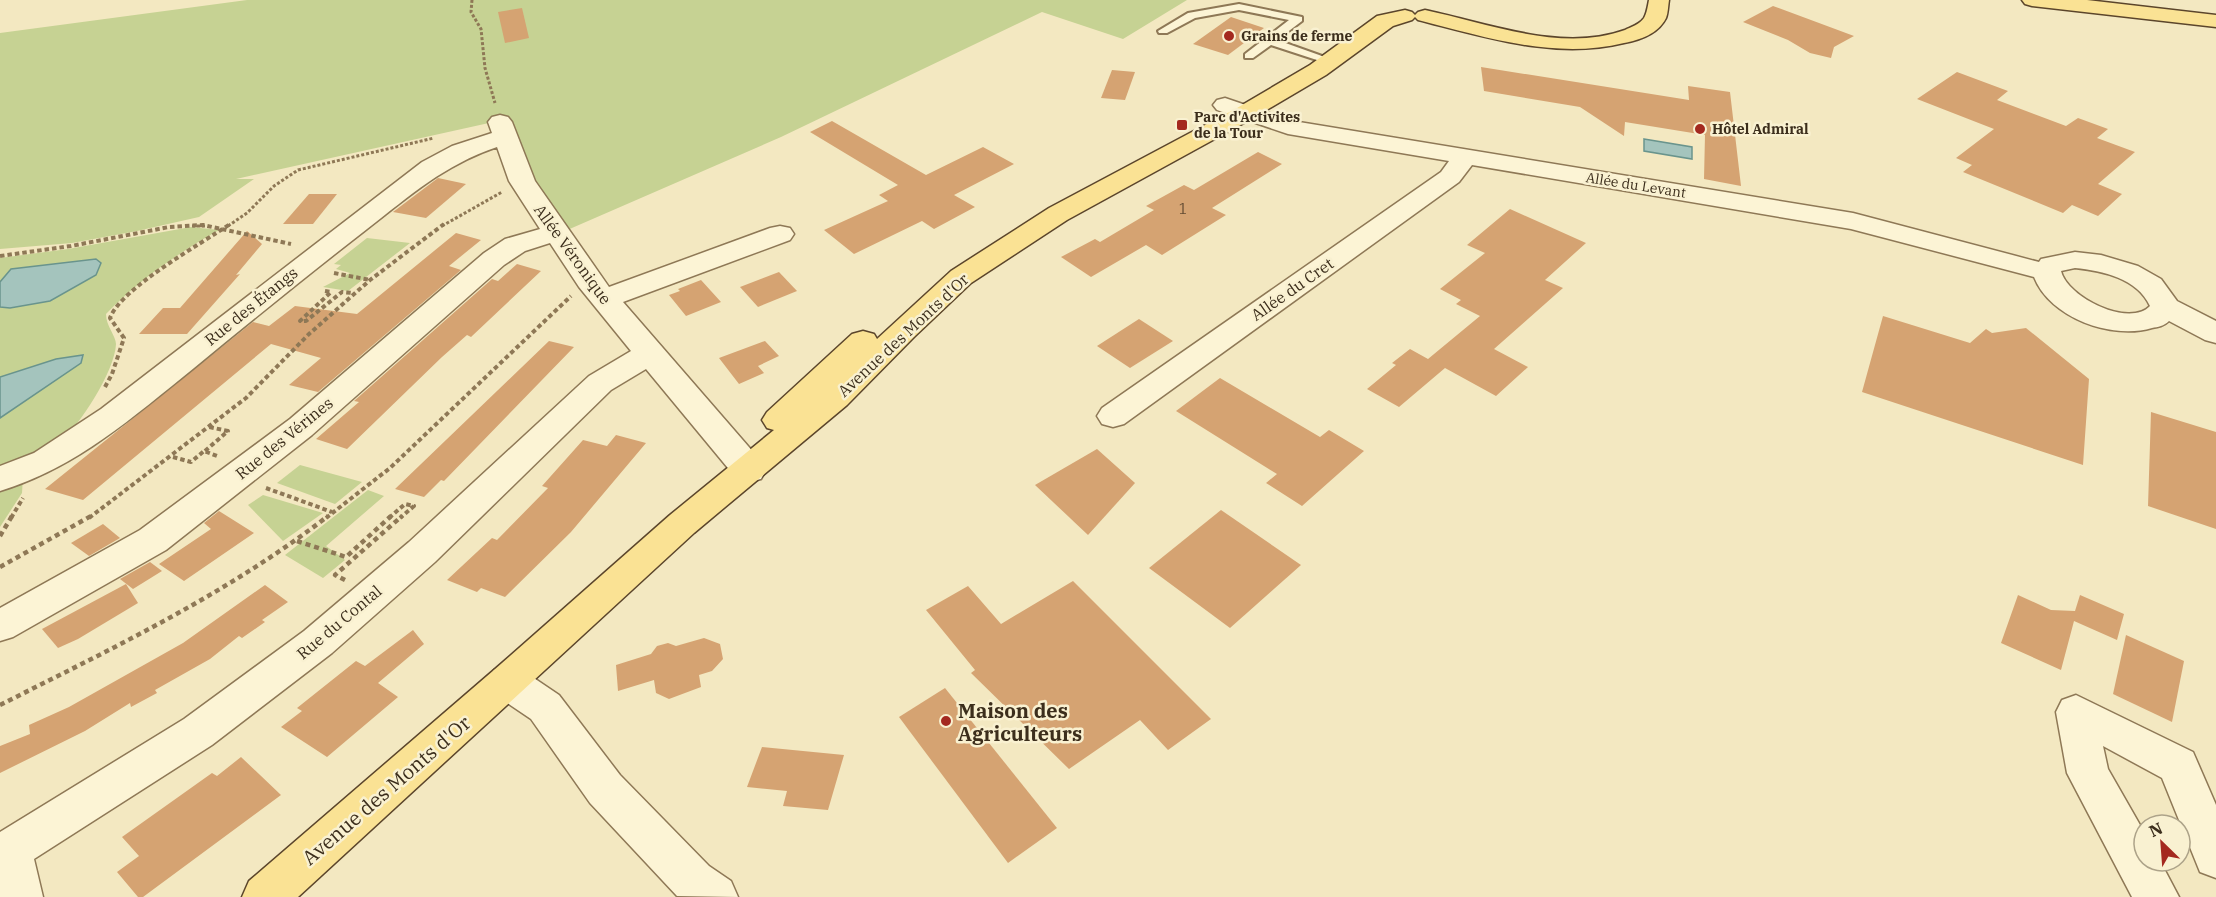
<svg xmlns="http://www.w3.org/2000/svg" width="2216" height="897" font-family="'IBM Plex Serif',serif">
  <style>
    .green { fill: #c6d293 }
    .water { fill: #a4c4bd; stroke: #69948d; stroke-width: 1.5 }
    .building { fill: #d5a372 }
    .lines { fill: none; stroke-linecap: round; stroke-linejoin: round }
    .lane-casing { stroke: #8e7856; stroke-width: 4 }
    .street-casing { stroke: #8e7856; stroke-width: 3 }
    .primary-casing { stroke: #5b452b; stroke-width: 3 }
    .path-far2 { stroke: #8e7856; stroke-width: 3; stroke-dasharray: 3 2; stroke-linecap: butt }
    .path-far1 { stroke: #8e7856; stroke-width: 4; stroke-dasharray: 4.5 3; stroke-linecap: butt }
    .path { stroke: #8e7856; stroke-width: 4.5; stroke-dasharray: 5 4; stroke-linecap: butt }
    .lane { fill: #fcf4d5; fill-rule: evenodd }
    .street { fill: #fcf4d5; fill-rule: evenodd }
    .primary { fill: #fae294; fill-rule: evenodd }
    .poi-dot { fill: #a4291f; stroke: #f9f1d1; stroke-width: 2 }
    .labels { text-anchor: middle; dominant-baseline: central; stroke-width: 5; stroke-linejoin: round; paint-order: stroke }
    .far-poi-label { font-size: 14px; font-weight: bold; fill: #3c2e1c; stroke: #f9f1d1; text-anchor: start }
    .far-street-label { font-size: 14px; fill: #3c2e1c; stroke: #f9f1d1 }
    .number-label { font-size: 14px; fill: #624b32 }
    .street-label { font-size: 16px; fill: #3c2e1c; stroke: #f9f1d1 }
    .near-poi-label { font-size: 20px; font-weight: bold; fill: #3c2e1c; stroke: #f9f1d1; text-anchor: start }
    .near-street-label { font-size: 20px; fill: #3c2e1c; stroke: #f9f1d1 }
  </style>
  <rect width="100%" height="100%" fill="#f3e8c1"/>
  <g class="green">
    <polygon points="247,0 1187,0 1123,39 1042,12 781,137 565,231 525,162 507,119 236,179 254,179 199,217 137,231 72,243 0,249 0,33"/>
    <path d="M191,227L219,230C178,253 139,280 106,314C106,326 116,336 116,344C115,371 79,427 58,444C44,456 17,465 0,474V258L68,249Z"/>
    <polygon points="367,238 410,243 348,291 323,287 350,273 336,269 341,265 334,264"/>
    <polygon points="300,465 362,482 335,504 277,483"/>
    <polygon points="23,476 22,493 0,527 0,485"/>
    <polygon points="368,490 384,496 326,546 345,560 323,578 285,555"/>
    <polygon points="263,495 323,513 283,541 248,505"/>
  </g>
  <g class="water">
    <polygon points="1644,139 1692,147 1692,159 1644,151"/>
    <polygon points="96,259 101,263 96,275 50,301 10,308 0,307 0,282 11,269"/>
    <polygon points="83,355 81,363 0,418 0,377 56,359"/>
  </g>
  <g class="building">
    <polygon points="1773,6 1854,36 1834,47 1831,58 1810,53 1788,40 1743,22"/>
    <polygon points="522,8 529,38 505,43 498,12"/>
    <polygon points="1231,17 1264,28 1228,55 1193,44"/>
    <polygon points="1481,67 1689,100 1688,86 1730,92 1741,186 1704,179 1705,135 1625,122 1624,136 1580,107 1484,91"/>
    <polygon points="1112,70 1135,72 1125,100 1101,98"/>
    <polygon points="1957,72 2008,91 1997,100 2066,126 2078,118 2108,129 2097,138 2135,152 2098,184 2122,194 2098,216 2072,205 2063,213 1963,172 1972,165 1956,158 1994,129 1917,99"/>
    <polygon points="832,121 926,175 983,147 1014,164 954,195 975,207 934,229 922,221 854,254 824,230 888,201 879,195 898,185 810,132"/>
    <polygon points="1258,152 1282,164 1212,208 1226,215 1162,255 1146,245 1091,277 1061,257 1095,239 1100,242 1154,210 1146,206 1184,185 1194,190"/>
    <polygon points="438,178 466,184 426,218 393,212"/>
    <polygon points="309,194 337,194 313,224 283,224"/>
    <polygon points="1510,209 1586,243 1545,280 1563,288 1494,349 1528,367 1496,396 1445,368 1399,407 1367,389 1396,365 1392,363 1410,349 1428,359 1480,316 1456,304 1461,300 1440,289 1485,253 1467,245"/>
    <polygon points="247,231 262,244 236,275 240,274 187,334 139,334 163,308 180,308"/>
    <polygon points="456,233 481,240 449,266 461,270 318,392 289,385 321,358 271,344 83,500 45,489 253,322 269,326 295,306 357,314"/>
    <polygon points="517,264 541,271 471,337 467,335 442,357 347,449 316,439 359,402 354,401 492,279 498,281"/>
    <polygon points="779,272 797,291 758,307 740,287"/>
    <polygon points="701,280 721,302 686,316 669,295 680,291 678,289"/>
    <polygon points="1883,316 1970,343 1986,329 1992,333 2026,328 2089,379 2083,465 1862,392"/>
    <polygon points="1139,319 1173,341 1130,368 1097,346"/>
    <polygon points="549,341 574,347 444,481 441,480 424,497 395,489"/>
    <polygon points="765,341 779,356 758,366 764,373 739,384 719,358"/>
    <polygon points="1220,378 1320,437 1329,430 1364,451 1302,506 1266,483 1277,474 1176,411"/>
    <polygon points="2151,412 2216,432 2216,529 2148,506"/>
    <polygon points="616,435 646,443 571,532 505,597 481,588 477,592 447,580 492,538 497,540 548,488 542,486 583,440 607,446"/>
    <polygon points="1097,449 1135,483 1088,535 1035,485"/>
    <polygon points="1221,510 1301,565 1230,628 1149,568"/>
    <polygon points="219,511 254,533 184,581 159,564 211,529 204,523"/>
    <polygon points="103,524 120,538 89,556 71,543"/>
    <polygon points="150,562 162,571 133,589 120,579"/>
    <polygon points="1073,581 1211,719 1168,750 1140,720 1069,769 971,673 975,670 926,610 968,586 1001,624"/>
    <polygon points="126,584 138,603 78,639 58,648 42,629"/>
    <polygon points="265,585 288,602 262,620 265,622 242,638 239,636 210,659 155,690 157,693 131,707 130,703 85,731 0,773 0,746 30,734 29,725 69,707 183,643"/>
    <polygon points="2018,595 2051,610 2075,611 2080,595 2124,614 2117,640 2074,621 2061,670 2001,643"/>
    <polygon points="413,630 424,644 378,683 398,697 327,757 281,727 302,711 297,708 356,661 365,666"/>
    <polygon points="2126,635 2184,661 2172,722 2113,694"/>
    <polygon points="704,638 720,644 723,659 712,671 699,675 701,687 669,699 656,693 654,680 618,691 616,665 651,654 657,646 668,643 676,646"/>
    <polygon points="945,688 1057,828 1008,863 899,717"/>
    <polygon points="762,747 844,755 828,810 783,806 787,791 747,787"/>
    <polygon points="241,757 281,795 143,897 138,897 117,872 139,856 122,837 212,773 217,776"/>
  </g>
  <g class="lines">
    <defs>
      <polygon id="lane" points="1239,4 1302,17 1302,21 1277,40 1336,61 1334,63 1326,63 1271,45 1253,58 1245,58 1245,54 1289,20 1239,10 1195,18 1167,33 1159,33 1158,31 1188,13"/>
      <g id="street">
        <path d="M1225,98L1293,121L1853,213L2039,262L2041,259L2075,252L2101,255L2138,266L2161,279L2177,301L2216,321V343L2205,340L2169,321C2164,326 2158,327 2152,328C2112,340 2050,318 2034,277L1851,229L1472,165L1459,182L1124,424L1113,427L1102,424L1097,416L1102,408L1441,172L1449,161L1288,134L1217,110L1213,105L1217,100ZM2075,268C2103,271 2137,278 2150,306C2129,328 2067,297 2061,271Z"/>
        <path d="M500,115L508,117L512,122L535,181L609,287L770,228L780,226L790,228L794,234L790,240L623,302L761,461L766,470L761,479L749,482L737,479L646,369L611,390L435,562L332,653L212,745L34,859L43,897H0V832L184,719L304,631L409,542L589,376L631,351L579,287L550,243L525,251L504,265L312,435L166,550L13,637L0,641V608L140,530L290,419L484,253L505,239L540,229L509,181L497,147C444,165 411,195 367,229C309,274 251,321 194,368C133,417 76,468 0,491V466L34,453L101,409L422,162L452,146L492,133L488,122L492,117Z"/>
        <polygon points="508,665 522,670 559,695 620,775 709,866 731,881 738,897 677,896 590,803 531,719 494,694 488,682 494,670"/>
        <polygon points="2076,695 2193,752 2216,805 2216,878 2200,872 2162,778 2103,746 2108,769 2144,832 2144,861 2160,861 2179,897 2132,897 2067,773 2056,712 2062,700"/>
      </g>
      <g id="primary">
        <path d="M1649,0H1669C1668,6 1668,13 1666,18C1658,34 1640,40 1624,43C1555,60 1485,37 1418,20L1415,17L1412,20L1393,26L1326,75L1253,118L1067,220L971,283L914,337L847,405L694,533L298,897H242L249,881L494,670L670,515L774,430L767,428L762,420L767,412L852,334L863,331L874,334L877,339L951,271L1049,208L1237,108L1310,65L1377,16L1405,10L1412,12L1415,15L1418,12L1425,10C1487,23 1562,53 1625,30C1631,27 1640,24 1644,18C1647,13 1648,5 1649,0Z"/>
        <polygon points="2022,0 2087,0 2216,15 2216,27 2032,6 2025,4"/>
      </g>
    </defs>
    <use href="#lane" class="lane-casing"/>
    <use href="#street" class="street-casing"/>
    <use href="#primary" class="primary-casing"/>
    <g class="path-far2">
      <polyline points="472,0 471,12 481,29 485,68 495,103"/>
      <polyline points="192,226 206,226"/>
      <polyline points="228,226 247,213 274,186 298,170 434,138"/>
      <polyline points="442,226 502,192"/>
    </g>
    <g class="path-far1">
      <polyline points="0,256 71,246 169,227 203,225 291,244"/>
      <polyline points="334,273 370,280"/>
      <polyline points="325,291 331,292 300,321 306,321 342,292 353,293"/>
      <path d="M105,387L112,374L124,338L110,318C121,288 201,244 230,224"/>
      <polyline points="205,451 228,431 209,427"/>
      <polyline points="173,457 191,462 204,451 217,456"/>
      <polyline points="266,488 332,512"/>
      <polyline points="11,518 23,498"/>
      <polyline points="89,518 246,398 309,334 370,280 444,224"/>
      <polyline points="326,518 390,468 571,296"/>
      <polyline points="389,518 405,504 414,506 400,518"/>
    </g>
    <g class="path">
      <polyline points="0,536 12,516"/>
      <polyline points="297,541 346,557 391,516"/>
      <polyline points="0,567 91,516"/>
      <polyline points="345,580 335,575 402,516"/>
      <path d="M0,705C113,648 227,594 328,516"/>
    </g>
    <use href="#lane" class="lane"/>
    <use href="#street" class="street"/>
    <use href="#primary" class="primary"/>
  </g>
  <g class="poi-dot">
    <circle cx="1229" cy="36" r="6"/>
    <rect x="1176" y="119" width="12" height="12" rx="3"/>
    <circle cx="1700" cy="129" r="6"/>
    <circle cx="946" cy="721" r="6"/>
  </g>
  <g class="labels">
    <g class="far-poi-label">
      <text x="1241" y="36">Grains de ferme</text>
      <text x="1194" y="117">Parc d'Activites<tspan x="1194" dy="16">de la Tour</tspan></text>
      <text x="1712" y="129">Hôtel Admiral</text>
    </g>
    <g class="far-street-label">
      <text transform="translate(1636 185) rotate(9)">Allée du Levant</text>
    </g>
    <g class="number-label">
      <text x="1183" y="209">1</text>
    </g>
    <g class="street-label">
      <text transform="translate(573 254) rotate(54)">Allée Véronique</text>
      <text transform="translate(1292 289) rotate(-35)">Allée du Cret</text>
      <text transform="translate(251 306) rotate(-39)">Rue des Étangs</text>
      <text transform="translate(903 335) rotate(-43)">Avenue des Monts d'Or</text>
      <text transform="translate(284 438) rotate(-39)">Rue des Vérines</text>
      <text transform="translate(339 622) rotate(-40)">Rue du Contal</text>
    </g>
    <g class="near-poi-label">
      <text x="958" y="710">Maison des<tspan x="958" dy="23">Agriculteurs</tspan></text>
    </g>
    <g class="near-street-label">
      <text transform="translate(386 790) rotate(-41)">Avenue des Monts d'Or</text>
    </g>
  </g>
  <g transform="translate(2162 843) rotate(335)"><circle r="28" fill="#f9f1d1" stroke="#ada389" stroke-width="1.5"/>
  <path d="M0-4.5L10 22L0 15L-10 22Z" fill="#a4291f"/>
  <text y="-9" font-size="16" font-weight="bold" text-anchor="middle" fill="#3c2e1c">N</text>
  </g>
</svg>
